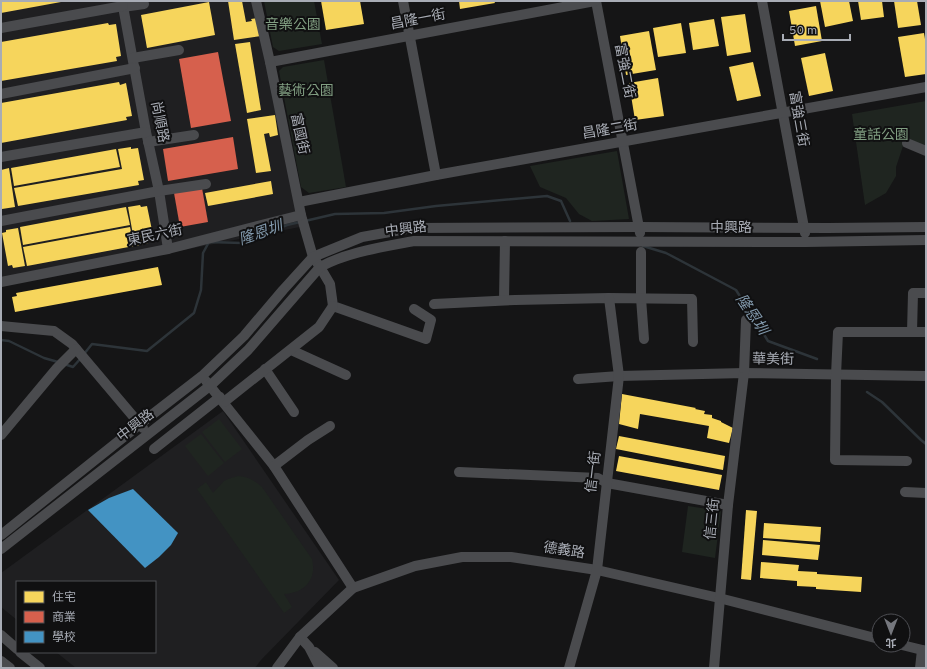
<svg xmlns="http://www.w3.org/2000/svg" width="927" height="669" font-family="Overpass,'Noto Sans TC',sans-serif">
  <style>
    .built { fill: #1f1f21 }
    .green { fill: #1f2520 }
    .homes { fill: #f6d55c }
    .shops { fill: #d6604d }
    .schools { fill: #4393c3 }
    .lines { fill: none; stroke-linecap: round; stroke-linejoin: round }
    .stream { stroke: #2d3439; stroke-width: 2.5 }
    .minor { stroke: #4a4b4e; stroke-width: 10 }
    .labels { text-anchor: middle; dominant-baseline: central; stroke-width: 4; stroke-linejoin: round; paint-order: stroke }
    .street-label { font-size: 14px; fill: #a8acb5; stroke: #101011 }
    .park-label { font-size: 14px; fill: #819e82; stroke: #101011 }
    .water-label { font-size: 15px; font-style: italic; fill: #8299ac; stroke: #101011 }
  </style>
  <rect width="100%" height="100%" fill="#151516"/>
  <g class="built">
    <polygon points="1,1 260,1 305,226 1,286"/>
    <polygon points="223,411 339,580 261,660 255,668 76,668 56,652 155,652 155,582 17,582 17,620 1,607 1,573"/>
  </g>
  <g class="green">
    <polygon points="264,1 314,1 322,44 279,51 273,47"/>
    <polygon points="324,60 346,187 309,193 301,187 279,71 283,67"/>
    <polygon points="926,101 926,147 906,137 896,167 896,176 886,193 865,205 852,114"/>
    <polygon points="617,151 629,219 592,221 579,214 566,198 540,187 530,166"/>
    <polygon points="219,419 242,449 225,462 202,432"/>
    <polygon points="201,434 224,463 208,476 185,446"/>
    <path d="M238,476C248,477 254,480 262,487L312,559C317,579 305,593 284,594L292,607L284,613L197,489L206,482L213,493L224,481L228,479Z"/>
    <polygon points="688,506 721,511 715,558 682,552"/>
  </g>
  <g class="homes">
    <polygon points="1,1 61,1 61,2 1,13"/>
    <polygon points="228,1 242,1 246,22 252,21 251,19 258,18 261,36 234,40"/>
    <polygon points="321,1 360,1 364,24 326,30"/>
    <polygon points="459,1 494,1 495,3 460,9"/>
    <polygon points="820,1 849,1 853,21 825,27"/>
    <polygon points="858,1 882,1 884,17 861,20"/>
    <polygon points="894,1 917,1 921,25 898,28"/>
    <polygon points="209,2 215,35 147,48 141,15"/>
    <polygon points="816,6 822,41 795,46 789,11"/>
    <polygon points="745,14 751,52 727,56 721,17"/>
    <polygon points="714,19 719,46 693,50 689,23"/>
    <polygon points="108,23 109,25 116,24 121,56 116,57 117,61 1,81 1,42"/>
    <polygon points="681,23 686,53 658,57 653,28"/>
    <polygon points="649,31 656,70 626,75 620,36"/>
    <polygon points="924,33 926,45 926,74 905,77 898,37"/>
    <polygon points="250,42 261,110 247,113 235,44"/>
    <polygon points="825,53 833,91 809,96 801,58"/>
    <polygon points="753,62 761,96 737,101 729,67"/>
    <polygon points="658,78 664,116 635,120 629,83"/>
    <polygon points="119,82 120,85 126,83 132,116 126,117 127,120 1,143 1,103"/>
    <polygon points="275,115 278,135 270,137 269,133 264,134 271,171 256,173 247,119"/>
    <polygon points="131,147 131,149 138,148 144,180 138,181 139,185 18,206 14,188 122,169 118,149"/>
    <polygon points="116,149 120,167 14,186 11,168"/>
    <polygon points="9,168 15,207 2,209 1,170"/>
    <polygon points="271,181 273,194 208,206 205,193"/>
    <polygon points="140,205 141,207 147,206 154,240 148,241 148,243 135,246 128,207"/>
    <polygon points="126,207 130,225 23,245 20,227"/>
    <polygon points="130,227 134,246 27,266 23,247"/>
    <polygon points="18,228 25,266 13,268 12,265 8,266 2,233 6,232 6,230"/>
    <polygon points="158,267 162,285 15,312 12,297 17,296 16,293"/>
    <polygon points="622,394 696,408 695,409 705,411 704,414 712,415 712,418 721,421 721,422 733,428 729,443 707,438 709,426 640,414 638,429 619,424"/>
    <polygon points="619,436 725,456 723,470 616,449"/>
    <polygon points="619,456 722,475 719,490 616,471"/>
    <polygon points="746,510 757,511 751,580 741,579"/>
    <polygon points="764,523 821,527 820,542 763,538"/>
    <polygon points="763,540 820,545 818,560 762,555"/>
    <polygon points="761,562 799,565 798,571 817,572 817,574 862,577 861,592 816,589 816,587 797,586 797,581 760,578"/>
  </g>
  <g class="shops">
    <polygon points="218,52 231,121 191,128 179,59"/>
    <polygon points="233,137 238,169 168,181 163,149"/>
    <polygon points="202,188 208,222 180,227 174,193"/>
  </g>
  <polygon class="schools" points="133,489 178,533 171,545 159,557 145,568 88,510 109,498"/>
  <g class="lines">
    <g class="stream">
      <polyline points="305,221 335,214 384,213 436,206 547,196 561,201 570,221"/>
      <polyline points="643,246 666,253 736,290 768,341 817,359"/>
      <polyline points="1,340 9,341 44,358 58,362"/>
      <polyline points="84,354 92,344 147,351 194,313 201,290 203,253 209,242 242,243 287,225 300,222"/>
      <polyline points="64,364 73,367 81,358"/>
      <polyline points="867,392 882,402 921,440 926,444"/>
    </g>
    <g class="minor">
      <polyline points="122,1 146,132 159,191 168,249"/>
      <polyline points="403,1 436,175"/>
      <polyline points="596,1 640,233"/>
      <polyline points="762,1 805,233"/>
      <polyline points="123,7 144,4"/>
      <polyline points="1,28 123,6"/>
      <polyline points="133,58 179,50"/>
      <polyline points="270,62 595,1"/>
      <polyline points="1,94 135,68"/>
      <polyline points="148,142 194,135"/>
      <polyline points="907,143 926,151"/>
      <polyline points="1,157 146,132"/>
      <polyline points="299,202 436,175 926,87"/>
      <polyline points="301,215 313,257 320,267 330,284 333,306 426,339 431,320 414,309"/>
      <polyline points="1,221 159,191 206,184"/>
      <polyline points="641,252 641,298 644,339"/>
      <polyline points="1,282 168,249 301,215 270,62 256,1"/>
      <polyline points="504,300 505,241"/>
      <polyline points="434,304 515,300 609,298 692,299 693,342"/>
      <polyline points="1,326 54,331 72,344 143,428"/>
      <polyline points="912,332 913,293 926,293"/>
      <polyline points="291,350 346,375"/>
      <polyline points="265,369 294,412"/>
      <polyline points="578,379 619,376 744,373 926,376"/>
      <polyline points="206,381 274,466 353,588"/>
      <polyline points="224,402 319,327 333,306"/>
      <polyline points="1,435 57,368 76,349"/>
      <polyline points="154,449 220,397"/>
      <polyline points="907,461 835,460 836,375 838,332 926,332"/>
      <polyline points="274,466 308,440 330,426"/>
      <polyline points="459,472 598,478 607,483 728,505"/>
      <polyline points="905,492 926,493"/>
      <polyline points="1,535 140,424 202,376 244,336 283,290 313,257 362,237 412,228 639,227 828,228 926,227"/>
      <path d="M1,549L211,385L248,350L320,267C347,252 383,247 414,241L806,242L926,240"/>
      <polyline points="1,635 17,649"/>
      <polyline points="300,637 309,647 320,668"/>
      <polyline points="902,645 926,651"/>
      <polyline points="20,652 40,668"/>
      <polyline points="315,652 333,668"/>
      <polyline points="1,661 10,668"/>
      <polyline points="277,668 300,637 353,588 415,566 462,557 511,557 597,570 719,598 879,639"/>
      <polyline points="569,668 597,570 619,376 609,298"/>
      <polyline points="714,668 728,505 744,373 746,320"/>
      <polyline points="920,668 922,650"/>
    </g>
  </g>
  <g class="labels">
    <g class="street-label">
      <text transform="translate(418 20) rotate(-11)">昌隆一街</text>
      <text transform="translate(624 71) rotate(79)">富強二街</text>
      <text transform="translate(798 119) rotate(80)">富強三街</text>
      <text transform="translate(159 122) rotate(79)">尚順路</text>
      <text transform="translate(610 130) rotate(-10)">昌隆二街</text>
      <text transform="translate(299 134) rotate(78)">富國街</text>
      <text x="731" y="228">中興路</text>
      <text transform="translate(406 230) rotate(-7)">中興路</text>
      <text transform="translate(155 236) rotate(-12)">東民六街</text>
      <text transform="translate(773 360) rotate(1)">華美街</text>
      <text transform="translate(136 426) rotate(-38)">中興路</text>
      <text transform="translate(594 472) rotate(-83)">信一街</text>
      <text transform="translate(713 519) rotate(-84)">信三街</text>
      <text transform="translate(564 551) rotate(9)">德義路</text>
    </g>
    <g class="park-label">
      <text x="293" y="25">音樂公園</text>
      <text x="306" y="91">藝術公園</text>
      <text x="881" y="135">童話公園</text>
    </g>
    <g class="water-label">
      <text transform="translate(261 234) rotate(-19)">隆恩圳</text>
      <text transform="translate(751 315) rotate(56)">隆恩圳</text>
    </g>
  </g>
  <rect width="927" height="669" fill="none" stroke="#a8acb5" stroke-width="4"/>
  <rect x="16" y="581" width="140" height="72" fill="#101011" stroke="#4d4e53"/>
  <rect x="24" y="591" width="20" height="12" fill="#f6d55c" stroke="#4d4e53"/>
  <text x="52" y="601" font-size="12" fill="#a8acb5">住宅</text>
  <rect x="24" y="611" width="20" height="12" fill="#d6604d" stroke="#4d4e53"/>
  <text x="52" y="621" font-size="12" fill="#a8acb5">商業</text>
  <rect x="24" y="631" width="20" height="12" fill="#4393c3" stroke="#4d4e53"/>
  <text x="52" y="641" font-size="12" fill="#a8acb5">學校</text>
  <g transform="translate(891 633) rotate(180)"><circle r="19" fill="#101011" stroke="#4d4e53"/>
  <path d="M0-3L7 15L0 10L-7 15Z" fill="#75777d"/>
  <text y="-6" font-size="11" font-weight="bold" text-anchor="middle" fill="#a8acb5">北</text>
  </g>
  <path d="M783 34v6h67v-6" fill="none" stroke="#a8acb5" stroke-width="2"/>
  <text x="789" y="34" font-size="12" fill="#a8acb5" stroke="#101011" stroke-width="3" paint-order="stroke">50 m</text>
</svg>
